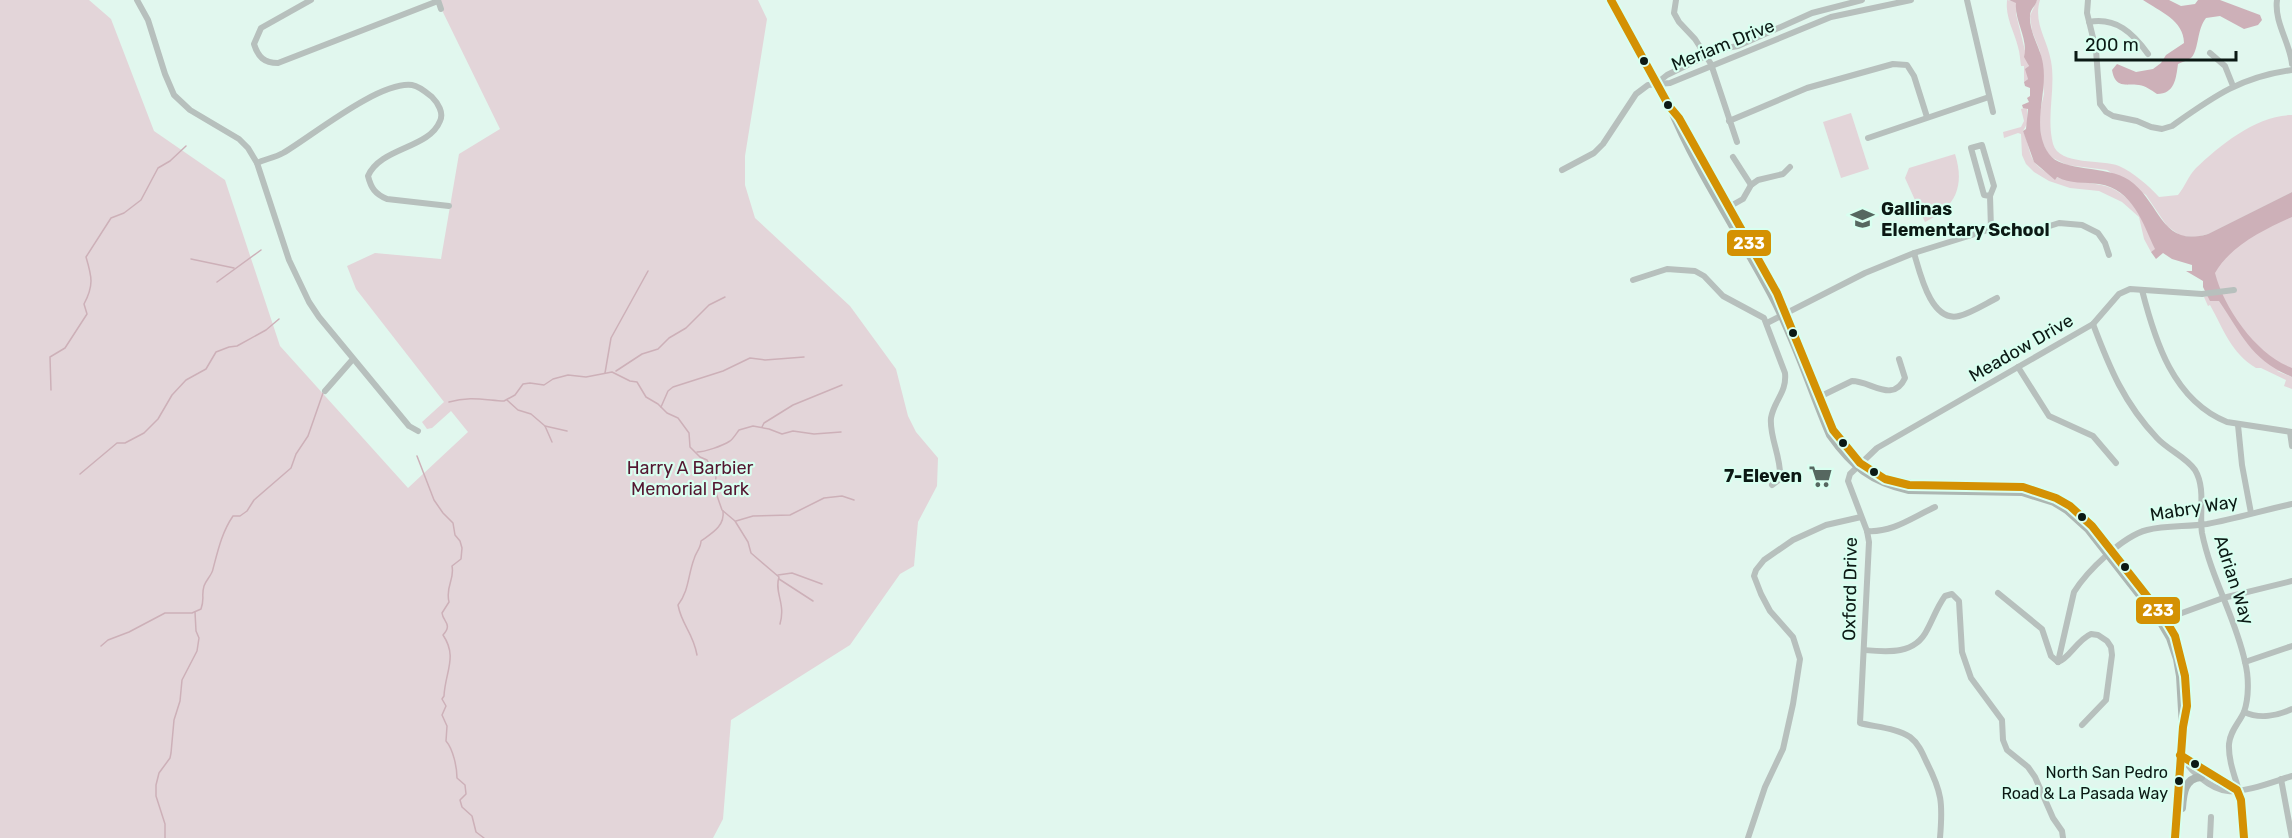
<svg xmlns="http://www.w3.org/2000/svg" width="2292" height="838" font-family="Rubik,sans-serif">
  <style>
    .green { fill: #e3d5d9 }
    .water { fill: #cdb0b8 }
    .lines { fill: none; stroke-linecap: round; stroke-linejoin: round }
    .stream { stroke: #cdb0b8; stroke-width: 1.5 }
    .street { stroke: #b7c0bd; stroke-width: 6 }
    .secondary { stroke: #acb6b2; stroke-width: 8 }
    .bus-1-casing { stroke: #d9fff0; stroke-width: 12 }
    .bus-1 { stroke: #d49103; stroke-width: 8 }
    .bus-dot { fill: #0b1914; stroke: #d9fff0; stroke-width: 2 }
    .labels { text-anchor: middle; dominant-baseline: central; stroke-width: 4.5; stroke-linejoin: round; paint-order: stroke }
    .bus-label { font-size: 16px; fill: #0b1914; stroke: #d9fff0; text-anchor: end }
    .street-label { font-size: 18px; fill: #0b1914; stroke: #d9fff0 }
    .poi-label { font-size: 18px; font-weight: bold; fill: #0b1914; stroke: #d9fff0; text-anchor: start }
    .park-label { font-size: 18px; fill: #541731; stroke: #d9fff0 }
    .line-badge { stroke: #d9fff0; stroke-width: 2 }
    .badge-label { font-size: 16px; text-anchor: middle; font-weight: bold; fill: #fff }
  </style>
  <rect width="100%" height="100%" fill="#e1f7ee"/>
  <g class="green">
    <polygon points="0,0 89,0 111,19 154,131 225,180 280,346 408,488 468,432 451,411 432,428 427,429 422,422 444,402 356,289 347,266 375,253 441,259 459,154 500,129 437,0 758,0 767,19 745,156 745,185 755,218 850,306 896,369 908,416 916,432 938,458 937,486 918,522 914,566 900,574 850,645 731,720 723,819 713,838 0,838"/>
    <path d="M2007,0L2016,2V14L2029,67L2027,68L2028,79L2024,82V66H2021C2020,60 2020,53 2018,47C2014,31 2005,17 2007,0Z"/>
    <path d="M2037,0H2040C2033,23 2047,38 2051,61C2056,88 2046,117 2053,144C2059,166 2103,159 2119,166C2134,173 2148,185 2159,197L2178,195C2185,187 2188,176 2196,168C2220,145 2257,115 2292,115V192L2208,234L2196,237L2181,236L2167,226L2146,195L2107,170L2067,165L2049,156L2041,139L2039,116L2044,94L2040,51L2032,31L2030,16Z"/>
    <path d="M2027,107V124L2023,131C2029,141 2028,156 2037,165C2055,183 2078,180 2101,185C2130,190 2148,223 2156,249L2151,252L2144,239L2139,217L2122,202L2099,191L2070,188L2049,181L2034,172L2026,164L2022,155L2021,134L2018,133L2004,138L2003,132L2021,127L2024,121L2021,109Z"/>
    <polygon points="1851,113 1869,169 1841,178 1823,122"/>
    <path d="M1955,154C1965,186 1956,207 1925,222L1905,178L1909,168Z"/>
    <path d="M2292,200V372L2277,371L2292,377V389L2284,386L2286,380L2261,368H2256C2231,353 2224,330 2210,305L2208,306L2204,297L2208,296L2211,301H2217L2203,258Z"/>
  </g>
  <g class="water">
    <path d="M2009,0H2037C2036,6 2030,9 2030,16C2029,33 2041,48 2043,64C2048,94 2030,127 2049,154C2061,172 2107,165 2129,180C2161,202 2160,248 2208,234L2292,192V217C2265,229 2230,246 2215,273C2224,309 2257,355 2292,368V377C2251,360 2243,336 2219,301H2210L2203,287V281L2186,271H2192V265L2172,259L2163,253L2156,259L2151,252L2155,249C2143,224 2133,189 2099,184C2085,182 2070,184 2057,177L2055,180L2034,162L2023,131L2026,129L2028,109L2023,108L2022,105L2029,102L2027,98L2030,96V88L2025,86L2024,82L2028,79L2025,69L2029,66L2024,57C2029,40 2014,20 2016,3Z"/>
    <path d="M2143,0H2169L2181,6L2195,4L2198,0H2220L2260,15L2262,20L2258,25L2244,29L2220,16L2206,18C2197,29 2199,48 2192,57C2189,60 2182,62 2178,64C2176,78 2175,94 2157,94C2151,90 2146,86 2139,85C2125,84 2115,88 2112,70L2117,64L2136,72L2153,69L2161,63L2166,55L2184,43C2184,20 2159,11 2143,0Z"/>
  </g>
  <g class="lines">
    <g class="stream">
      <polyline points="191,259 234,268"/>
      <polyline points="217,282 261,250"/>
      <polyline points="616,371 642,354 658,349 669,338 686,328 709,305 725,297"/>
      <polyline points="605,373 611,338 648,271"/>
      <path d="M51,390L50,357L65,348L87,314L84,304C94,285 92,277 86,257L111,218L124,213L141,200L158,168L170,161L186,146"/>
      <polyline points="507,400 518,410 531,414 545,426 567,431"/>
      <path d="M449,402C469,396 485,400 504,401L515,395L523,384L530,383L544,385L553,379L568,375L586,377L612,372L630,381L637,382L646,397L658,404L667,413L678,418L689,433L690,447L700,457L707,460L716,476L715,490L722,510L735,521L748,542L751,553L779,577C774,593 786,603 780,624"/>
      <polyline points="661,407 668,391 673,387 723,371 750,358 765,360 804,357"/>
      <polyline points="545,426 552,442"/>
      <polyline points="762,427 764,423 793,405 842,385"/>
      <path d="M697,452C705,452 722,446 730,441C733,439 736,434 739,430L753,426L769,429L782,434L793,431L814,434L841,432"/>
      <path d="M417,456L434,500L443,513L453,523L455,535L460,541L462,548L461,559L452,566C455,580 445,586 449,602L442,613C443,622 453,624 443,635C458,657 445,672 444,696L442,699L446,706L442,715L447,726L446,741C453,749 457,767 457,778L465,785L466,794L460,800L462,807L472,816L476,832L484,838"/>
      <polyline points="80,474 117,443 125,443 144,433 158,419 172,395 186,380 206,369 216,352 229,347 237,346 266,330 279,319"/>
      <polyline points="736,521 753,516 790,515 824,498 842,496 854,500"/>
      <polyline points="778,575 792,573 822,584"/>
      <polyline points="779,579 813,601"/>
      <path d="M101,646L108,640L129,632L165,613H192L201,609C205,598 201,596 204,586C206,580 212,575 213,569C218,550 222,532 233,516H240L247,511L254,500L291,468L296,454L308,436L323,393"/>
      <path d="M697,655C693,632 682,626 678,605C689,591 688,575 694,559C696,552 701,548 701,541C712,533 725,526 723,511"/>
      <polyline points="165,838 165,824 156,796 156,785 159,773 170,758 171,753 174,720 180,701 182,680 197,651 199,638 196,631 195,612"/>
    </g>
    <g class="street">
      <polyline points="137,0 148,20 165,74 174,95 190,110 239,139 248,148 257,163 289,260 309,302 319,317 409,426 418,431"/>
      <path d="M311,0L261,28L254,44C258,57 264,63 278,63L438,1"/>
      <polyline points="438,0 441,9"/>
      <polyline points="1676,0 1674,13 1679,22 1695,39 1711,64 1737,142"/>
      <polyline points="1967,0 1993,112"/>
      <path d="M2088,0L2087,13L2096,50L2100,104L2106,112L2113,116L2137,121L2151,127L2162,129L2172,126C2213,97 2240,77 2292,70"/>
      <path d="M2277,0C2274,22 2290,43 2292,64"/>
      <path d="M2089,22C2116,17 2133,33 2148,54"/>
      <polyline points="2210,53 2225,66 2233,86"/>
      <polyline points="1657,83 1667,75 1720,49 1738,46 1812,13 1862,0"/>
      <polyline points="1729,121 1807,88 1893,64 1907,65 1914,76 1927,117"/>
      <polyline points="1868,138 1989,97"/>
      <polyline points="1733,157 1751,185"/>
      <path d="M257,163C265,159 274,158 283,153C312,136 379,81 412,85C419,86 426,92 432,97C438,103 444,113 440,121C429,149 381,147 368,176C371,188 375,194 387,199L449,206"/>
      <polyline points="1562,170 1594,153 1603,144 1636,94 1648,85 1670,83 1831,17 1911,0"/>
      <polyline points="1990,196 1984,195 1971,148 1982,145 1994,186 1990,196 1991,229"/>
      <polyline points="1727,208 1743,199 1751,185 1758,180 1783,174 1790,167"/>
      <path d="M1914,253C1920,273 1931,323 1959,316C1971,313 1985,304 1997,298"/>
      <path d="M1633,280L1667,269L1695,271L1704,276L1723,296L1764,318L1785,373C1787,393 1774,400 1771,418C1769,437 1782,458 1780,479L1772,485"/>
      <path d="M2142,290C2155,341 2173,400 2227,422L2292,432"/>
      <polyline points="1767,323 1865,273 1914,253 1991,229 2028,233 2059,223 2082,225 2098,233 2105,243 2109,255"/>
      <path d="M2093,324C2110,369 2124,403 2157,438C2168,450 2186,457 2195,470C2206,488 2199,513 2202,533C2211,578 2236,619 2245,662C2249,677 2249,698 2244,712C2239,723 2230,731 2229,744C2228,764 2238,783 2242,802C2244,813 2245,826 2244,838"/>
      <polyline points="2018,367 2049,416 2093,436 2116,463"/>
      <polyline points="325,391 353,359"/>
      <path d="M1815,399L1852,381C1871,381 1893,404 1905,378L1899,359"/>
      <polyline points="2238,425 2242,465 2251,513"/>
      <polyline points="2290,432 2292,446"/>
      <path d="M1867,531C1892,533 1913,517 1935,507"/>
      <polyline points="1998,593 2042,629 2051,656 2058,662"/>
      <polyline points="2160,621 2223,598 2292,581"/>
      <path d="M1864,650C1887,652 1915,655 1927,630C1933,619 1937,607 1945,596L1952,594L1959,601L1962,652L1971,678L2002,720L2003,740L2007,750L2028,767L2035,777L2053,818L2062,831L2063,838"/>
      <path d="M2058,662L2074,592C2087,571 2123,536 2147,530C2166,525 2187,527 2207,524C2235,519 2264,510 2292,504"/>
      <path d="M2058,662C2069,659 2077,640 2091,634L2098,635L2107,641L2111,647L2112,655L2106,700L2082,725"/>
      <polyline points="2245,662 2292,646"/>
      <path d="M2244,712C2259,719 2277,716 2292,709"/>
      <path d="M2180,755C2190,770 2209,789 2228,791C2245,793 2275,781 2292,776"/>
      <polyline points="2182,756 2237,790"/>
      <polyline points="2281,779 2292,838"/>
      <polyline points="1748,838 1765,787 1783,749 1793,704 1800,659 1793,637 1770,611 1761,594 1754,576 1756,570 1764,560 1793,540 1826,525 1861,517"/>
      <path d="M1940,838C1943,803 1942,792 1926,761C1922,752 1918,743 1910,737C1897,728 1875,727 1860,723L1869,542L1867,531L1848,481L1850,474L1877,448L2093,324L2119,294L2130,289L2202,294L2234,290"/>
      <polyline points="2210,838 2211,817"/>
    </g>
    <g class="secondary">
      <path d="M1611,0L1669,104C1696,171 1738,231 1771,294C1795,339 1810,388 1830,435C1852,466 1871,482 1909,490L2022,492L2054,502L2067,510L2088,529L2160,621L2170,638L2177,659L2180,676L2183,727"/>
      <polyline points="1690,136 1761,264"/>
      <polyline points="1776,291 1787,314 1813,378"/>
      <polyline points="1835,432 1859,461"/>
      <polyline points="1881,477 1915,485"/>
      <path d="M2182,808C2183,795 2184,778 2201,777"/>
      <polyline points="2175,838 2186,694"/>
    </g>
    <defs>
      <g id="bus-1">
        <polyline points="1611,0 1669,106 1679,118 1777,293 1833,430 1860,463 1885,479 1909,485 2023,487 2056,498 2070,506 2092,526 2165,619 2175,636 2185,676 2187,706 2183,727 2175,838"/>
        <polyline points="2180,755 2237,790 2241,800 2244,838"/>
      </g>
    </defs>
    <use href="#bus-1" class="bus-1-casing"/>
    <use href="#bus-1" class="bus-1"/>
  </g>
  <defs>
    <symbol id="school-bare" viewBox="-9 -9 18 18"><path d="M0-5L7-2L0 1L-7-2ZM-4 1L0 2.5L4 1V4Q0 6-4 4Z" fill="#566760" stroke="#d9fff0" stroke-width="2.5" paint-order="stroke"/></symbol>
    <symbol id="supermarket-bare" viewBox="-9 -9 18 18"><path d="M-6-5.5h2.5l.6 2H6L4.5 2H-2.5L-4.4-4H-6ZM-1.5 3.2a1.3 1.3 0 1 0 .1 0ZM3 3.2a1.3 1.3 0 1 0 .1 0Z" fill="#566760" stroke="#d9fff0" stroke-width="2.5" paint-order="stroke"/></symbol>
  </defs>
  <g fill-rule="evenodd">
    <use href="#school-bare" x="1846" y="202" width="33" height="33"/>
    <use href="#supermarket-bare" x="1804" y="460" width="33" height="33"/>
  </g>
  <g class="bus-dot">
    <circle cx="1644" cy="61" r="5"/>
    <circle cx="1668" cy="105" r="5"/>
    <circle cx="1793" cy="333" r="5"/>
    <circle cx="1843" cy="443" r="5"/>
    <circle cx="1874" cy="472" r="5"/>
    <circle cx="2082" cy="517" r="5"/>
    <circle cx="2125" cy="567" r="5"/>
    <circle cx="2195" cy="764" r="5"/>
    <circle cx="2179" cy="781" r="5"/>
  </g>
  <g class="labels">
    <g class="bus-label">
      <text x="2168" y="772">North San Pedro<tspan x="2168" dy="21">Road &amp; La Pasada Way</tspan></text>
    </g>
    <g class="street-label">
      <text transform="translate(1723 45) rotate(-22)">Meriam Drive</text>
      <text transform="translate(2021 348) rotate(-30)">Meadow Drive</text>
      <text transform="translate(2194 508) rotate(-9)">Mabry Way</text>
      <text transform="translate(2234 580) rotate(72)">Adrian Way</text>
      <text transform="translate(1850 589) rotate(-89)">Oxford Drive</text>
    </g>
    <g class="poi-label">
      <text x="1881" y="209">Gallinas<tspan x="1881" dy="21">Elementary School</tspan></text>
      <text x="1802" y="476" text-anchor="end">7-Eleven</text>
    </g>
    <g class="park-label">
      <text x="690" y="468">Harry A Barbier<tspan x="690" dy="21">Memorial Park</tspan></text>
    </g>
  </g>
  <g class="line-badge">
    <rect x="1726" y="229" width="46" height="28" rx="6" fill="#d49103"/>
    <rect x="2135" y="596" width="46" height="29" rx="6" fill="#d49103"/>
  </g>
  <g class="badge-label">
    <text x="1749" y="249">233</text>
    <text x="2158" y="616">233</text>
  </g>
  <path d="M2076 51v9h160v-9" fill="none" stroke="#0b1914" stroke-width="3"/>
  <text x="2085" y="51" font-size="18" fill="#0b1914" stroke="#d9fff0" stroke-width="4.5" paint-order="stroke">200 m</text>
</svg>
